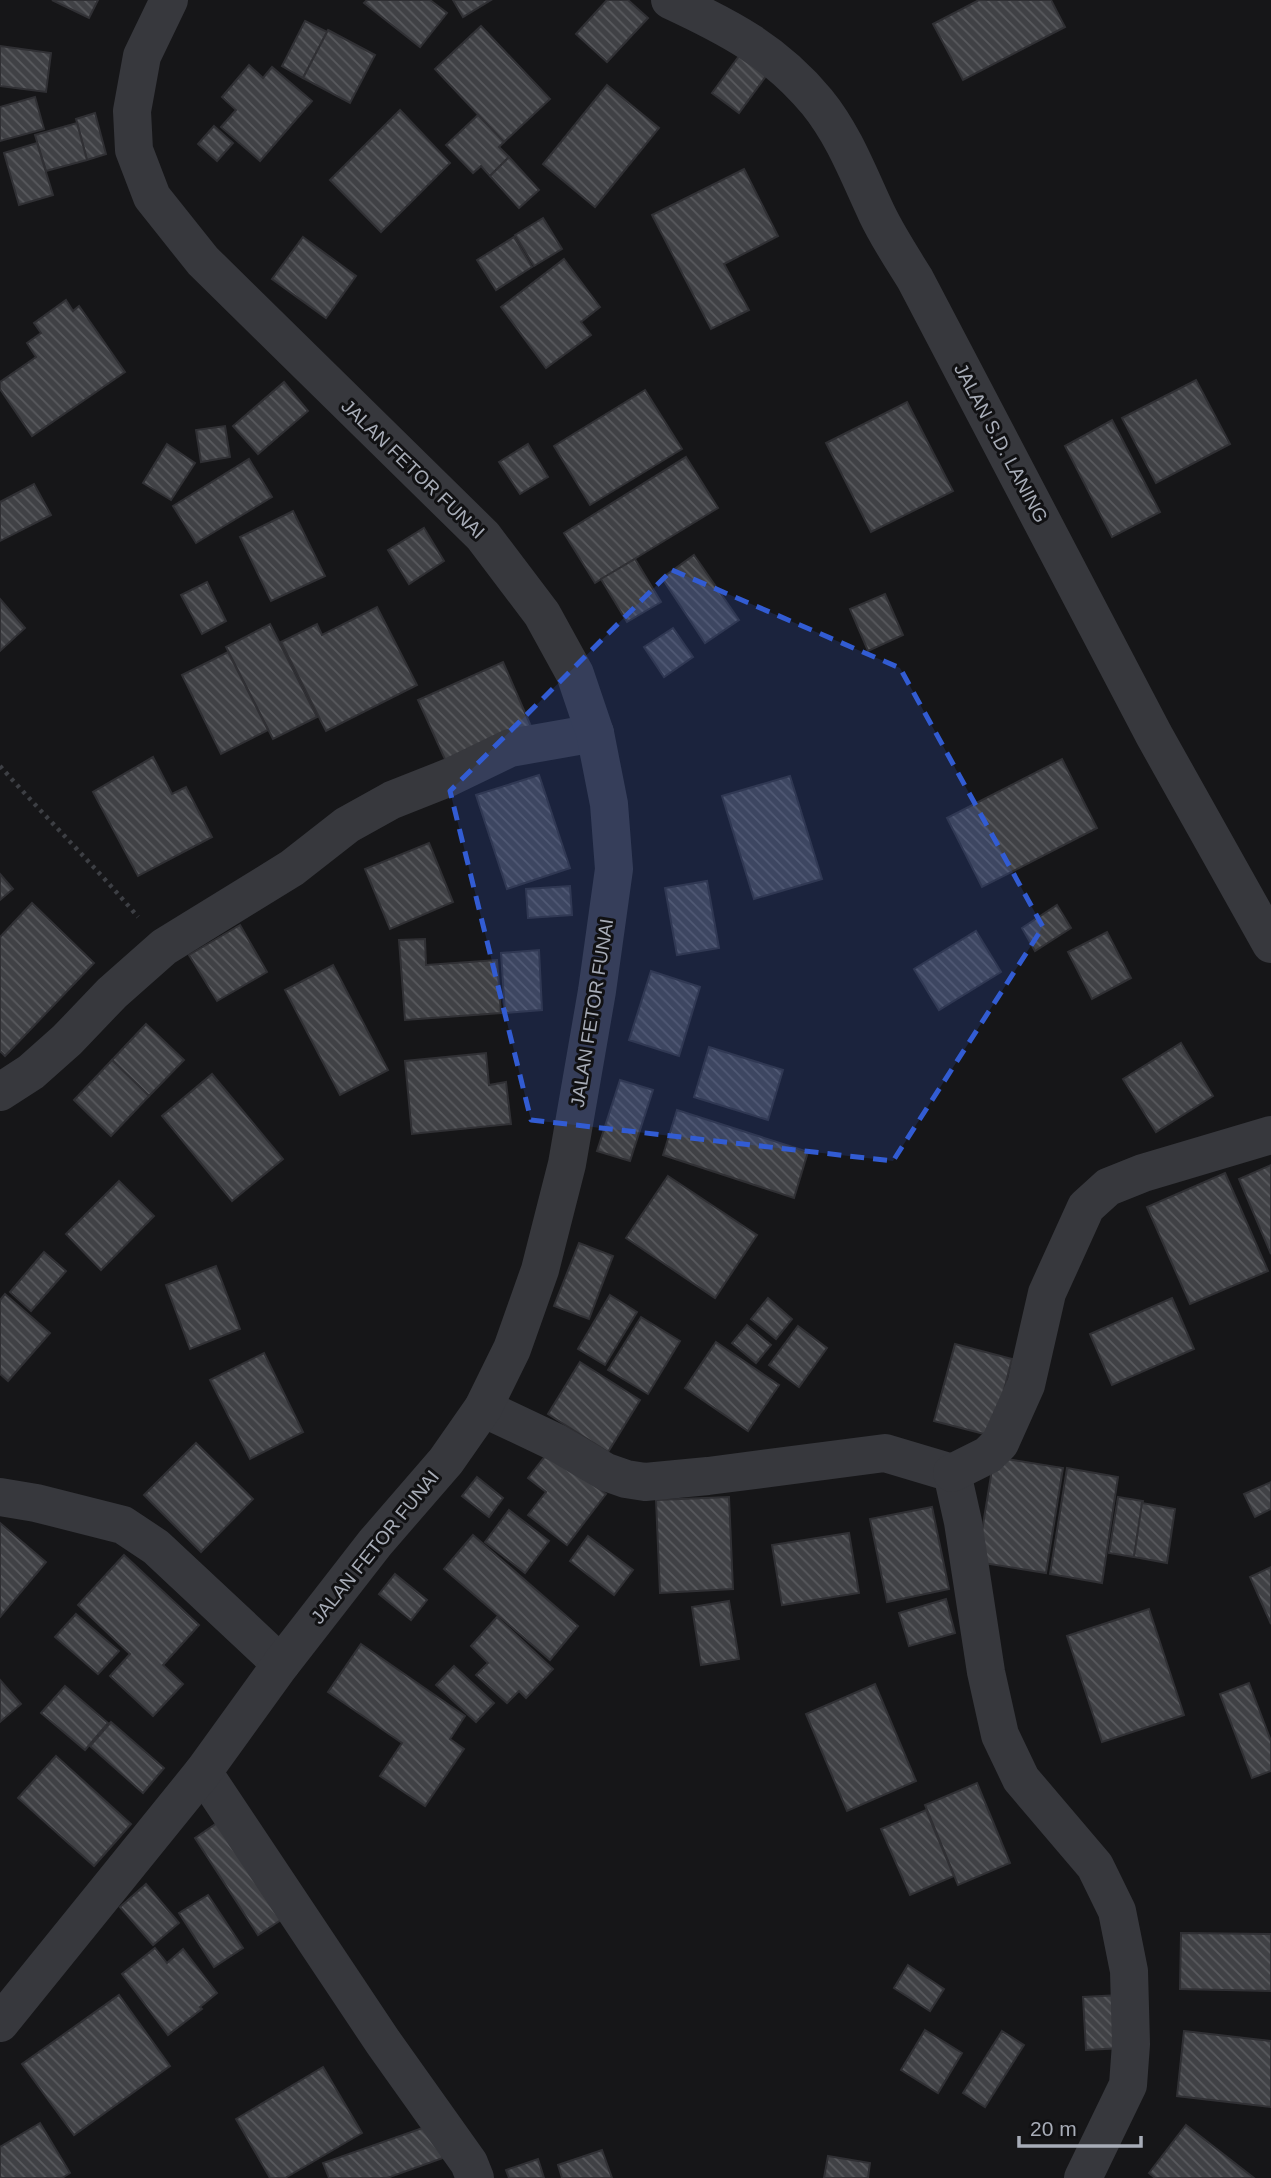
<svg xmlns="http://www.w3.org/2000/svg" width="1271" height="2178" font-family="Helvetica,sans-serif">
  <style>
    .building { fill: url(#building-back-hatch); stroke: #303034; stroke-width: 2 }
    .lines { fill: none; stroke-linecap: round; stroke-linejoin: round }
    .path { stroke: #3d3f44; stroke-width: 4.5; stroke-dasharray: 3.5 5; stroke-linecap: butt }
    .minor { stroke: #37383d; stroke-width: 38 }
    .marked { fill: #325cd3; fill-opacity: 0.2; stroke: #325cd3; stroke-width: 5; stroke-dasharray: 14 9; stroke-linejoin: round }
    .labels { text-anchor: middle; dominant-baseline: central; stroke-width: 6; stroke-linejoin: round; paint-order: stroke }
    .street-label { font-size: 19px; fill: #a8adb8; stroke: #111113 }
  </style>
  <defs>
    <pattern id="building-back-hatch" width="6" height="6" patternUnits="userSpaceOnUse" patternTransform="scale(1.75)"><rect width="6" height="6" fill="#404145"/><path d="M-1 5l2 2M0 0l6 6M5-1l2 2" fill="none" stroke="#595a5e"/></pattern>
  </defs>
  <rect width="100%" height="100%" fill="#161618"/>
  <g class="building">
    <polygon points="52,0 98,0 89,18"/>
    <polygon points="367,0 430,0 447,13 420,47 364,3"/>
    <polygon points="453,0 491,0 463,17"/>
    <polygon points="607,0 628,0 648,18 607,62 576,34"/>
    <polygon points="979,0 1051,0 1065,27 963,80 933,24"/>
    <polygon points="305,21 327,32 303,78 282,66"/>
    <polygon points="481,26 550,99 504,142 435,69"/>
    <polygon points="328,30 375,55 350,103 303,78"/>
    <polygon points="0,46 51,53 46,92 0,86"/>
    <polygon points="742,52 769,72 739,113 712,93"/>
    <polygon points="249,65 263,78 272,67 312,101 260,161 221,127 236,110 222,97"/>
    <polygon points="607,85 659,128 595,207 543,164"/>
    <polygon points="35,97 44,129 0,141 0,107"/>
    <polygon points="400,110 450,163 381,232 330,180"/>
    <polygon points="95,113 106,154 87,160 76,119"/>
    <polygon points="478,115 504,142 499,147 509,157 490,176 481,166 473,173 446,145"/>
    <polygon points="77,123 87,160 46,171 35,135"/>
    <polygon points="214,126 233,143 217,161 198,144"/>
    <polygon points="37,143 53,195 19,205 4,153"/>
    <polygon points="509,157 539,190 519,208 490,176"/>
    <polygon points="744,169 778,236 724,264 749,310 711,329 652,215"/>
    <polygon points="543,218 562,249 534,266 515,235"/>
    <polygon points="303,237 356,276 326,318 272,279"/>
    <polygon points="514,237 532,267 496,290 477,260"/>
    <polygon points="564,259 600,307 581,322 591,335 546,368 501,307"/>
    <polygon points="66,300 73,311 79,306 125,372 32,436 0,389 0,382 36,357 27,343 41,333 34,323"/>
    <polygon points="1196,380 1230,444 1156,483 1122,418"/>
    <polygon points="284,382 308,411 258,454 233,426"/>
    <polygon points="645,390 682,449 590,505 554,446"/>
    <polygon points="907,402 953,491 871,532 826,443"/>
    <polygon points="1112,420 1160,512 1112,537 1065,446"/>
    <polygon points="225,426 230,457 201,462 196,430"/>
    <polygon points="167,444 195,463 171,500 143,483"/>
    <polygon points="528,444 548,477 520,494 499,462"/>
    <polygon points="686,457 718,508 595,583 564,533"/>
    <polygon points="249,459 272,497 196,543 173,506"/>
    <polygon points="34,484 51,515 0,541 0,502"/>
    <polygon points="293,511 325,576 271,601 240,537"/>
    <polygon points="424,528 444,561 409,584 388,550"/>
    <polygon points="694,555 739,620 705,643 662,578"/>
    <polygon points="635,559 661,602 627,622 601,579"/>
    <polygon points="207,582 226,621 202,634 181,595"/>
    <polygon points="885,594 903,635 868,651 850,609"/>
    <polygon points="0,599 25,628 0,651"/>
    <polygon points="377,607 417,685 326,731 281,642 317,624 322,635"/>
    <polygon points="270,624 317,717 273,739 226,647"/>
    <polygon points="673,628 693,657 664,677 644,647"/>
    <polygon points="228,652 268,730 221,754 182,675"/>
    <polygon points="503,662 533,731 449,768 418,700"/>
    <polygon points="153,757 172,794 186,787 212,837 138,876 93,792"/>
    <polygon points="1062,759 1097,828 982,887 947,818"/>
    <polygon points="539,775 570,868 507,889 476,795"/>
    <polygon points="790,776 822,879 754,899 722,796"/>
    <polygon points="429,843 453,902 390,929 365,869"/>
    <polygon points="0,874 13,889 0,900"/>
    <polygon points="707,881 719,948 677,955 665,888"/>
    <polygon points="570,886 572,915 528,918 526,889"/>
    <polygon points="32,903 94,963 5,1056 0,1051 0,937"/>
    <polygon points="1057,905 1071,928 1035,951 1022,928"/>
    <polygon points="240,925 267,972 217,1001 189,955"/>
    <polygon points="976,931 1001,972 939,1010 914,969"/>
    <polygon points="1107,932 1131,978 1092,999 1068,952"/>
    <polygon points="425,939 426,965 497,960 501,1013 405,1020 399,940"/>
    <polygon points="539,950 542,1010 505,1013 501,953"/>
    <polygon points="333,965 388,1070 340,1095 285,990"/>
    <polygon points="651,971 700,987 679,1056 629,1040"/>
    <polygon points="146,1024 184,1060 149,1096 112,1060"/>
    <polygon points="1181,1043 1213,1096 1156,1132 1123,1079"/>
    <polygon points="709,1047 783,1070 768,1120 694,1097"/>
    <polygon points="486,1053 489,1085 506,1082 511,1124 412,1134 405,1061"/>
    <polygon points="112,1060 149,1096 111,1136 74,1100"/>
    <polygon points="212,1074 283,1159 232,1201 162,1116"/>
    <polygon points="620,1080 653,1090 630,1161 597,1151"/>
    <polygon points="677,1110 808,1152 794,1198 663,1155"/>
    <polygon points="1271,1165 1271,1254 1239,1179"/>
    <polygon points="1225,1173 1268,1271 1190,1304 1147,1207"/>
    <polygon points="668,1176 757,1235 715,1298 626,1238"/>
    <polygon points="119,1181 154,1216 101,1270 66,1234"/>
    <polygon points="579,1243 613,1256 589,1319 554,1306"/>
    <polygon points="44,1252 66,1271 31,1311 10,1292"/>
    <polygon points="216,1266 240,1329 190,1349 166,1285"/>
    <polygon points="5,1294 50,1333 8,1381 0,1374 0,1300"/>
    <polygon points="610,1295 637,1312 605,1365 578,1349"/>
    <polygon points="768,1298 792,1319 776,1339 751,1319"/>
    <polygon points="1172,1298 1194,1349 1112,1385 1090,1334"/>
    <polygon points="641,1317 680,1341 648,1394 608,1370"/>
    <polygon points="747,1325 771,1345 756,1363 732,1343"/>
    <polygon points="798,1326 827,1348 799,1387 769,1365"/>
    <polygon points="716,1342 779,1385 748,1431 685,1388"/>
    <polygon points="955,1344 1012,1359 992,1436 934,1421"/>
    <polygon points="264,1353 303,1432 250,1459 210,1380"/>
    <polygon points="580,1362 640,1400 608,1452 548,1414"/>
    <polygon points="196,1443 253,1499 201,1552 144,1495"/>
    <polygon points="550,1450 606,1494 567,1545 528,1515 546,1492 528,1478"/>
    <polygon points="994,1457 1063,1468 1046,1573 977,1562"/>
    <polygon points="1067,1468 1118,1477 1102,1583 1050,1574"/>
    <polygon points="477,1477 503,1498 489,1517 462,1496"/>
    <polygon points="1271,1482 1271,1509 1255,1517 1244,1494"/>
    <polygon points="729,1497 733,1589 660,1593 656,1500"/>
    <polygon points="1118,1497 1143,1501 1134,1557 1109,1553"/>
    <polygon points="1142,1503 1175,1509 1167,1563 1134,1557"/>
    <polygon points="932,1507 949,1589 887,1602 870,1519"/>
    <polygon points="509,1510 549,1541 525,1573 485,1542"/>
    <polygon points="0,1523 46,1562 0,1617"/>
    <polygon points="849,1533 859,1593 782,1605 772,1545"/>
    <polygon points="473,1535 578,1626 550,1660 444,1569"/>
    <polygon points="588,1536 633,1570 614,1595 570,1561"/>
    <polygon points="124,1555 199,1625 163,1665 183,1684 153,1716 110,1676 130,1654 78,1605"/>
    <polygon points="1271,1567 1271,1624 1250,1577"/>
    <polygon points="395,1574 427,1600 411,1620 379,1594"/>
    <polygon points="946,1599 955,1633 909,1646 899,1613"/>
    <polygon points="729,1601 739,1659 701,1665 692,1607"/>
    <polygon points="1149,1609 1184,1715 1102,1742 1067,1636"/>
    <polygon points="76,1614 119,1651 98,1674 55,1637"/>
    <polygon points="497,1617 553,1669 526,1698 519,1691 507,1703 476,1675 488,1663 471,1646"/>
    <polygon points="361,1644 465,1716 450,1739 464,1749 425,1806 380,1776 402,1743 328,1692"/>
    <polygon points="454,1666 494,1703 476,1722 436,1685"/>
    <polygon points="0,1680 21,1704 0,1722"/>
    <polygon points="1249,1683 1271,1741 1271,1771 1252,1778 1220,1694"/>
    <polygon points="875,1684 916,1781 847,1811 806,1714"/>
    <polygon points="65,1686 108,1723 85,1750 41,1713"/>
    <polygon points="111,1722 164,1768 143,1793 90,1746"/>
    <polygon points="56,1756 131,1824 94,1866 18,1798"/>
    <polygon points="977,1783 1010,1863 958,1885 925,1805"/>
    <polygon points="926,1810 954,1876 910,1895 881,1829"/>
    <polygon points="220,1821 284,1918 258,1935 195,1838"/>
    <polygon points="146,1884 179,1923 153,1945 120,1907"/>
    <polygon points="208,1895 243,1948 214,1967 179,1913"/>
    <polygon points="1181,1933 1271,1934 1271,1991 1180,1989"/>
    <polygon points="155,1948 167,1963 183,1949 217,1993 200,2007 202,2009 168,2035 122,1974"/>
    <polygon points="908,1965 944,1989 930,2011 894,1988"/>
    <polygon points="119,1995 170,2066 74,2135 22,2064"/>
    <polygon points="1120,1995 1124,2048 1086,2050 1083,1997"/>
    <polygon points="925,2030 962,2053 938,2093 901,2070"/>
    <polygon points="1002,2031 1024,2045 985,2107 963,2093"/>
    <polygon points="1184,2031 1271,2041 1271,2107 1177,2096"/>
    <polygon points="323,2067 362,2133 285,2178 270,2178 236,2119"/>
    <polygon points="40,2123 70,2173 62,2178 0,2178 0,2147"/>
    <polygon points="431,2125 443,2158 387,2178 329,2178 323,2163"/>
    <polygon points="1186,2125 1254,2178 1155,2178 1149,2173"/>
    <polygon points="602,2150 612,2178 562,2178 558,2165"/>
    <polygon points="828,2156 870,2163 868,2178 824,2178"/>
    <polygon points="538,2159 544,2178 509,2178 506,2170"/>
  </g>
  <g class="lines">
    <path class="path" d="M0,766C45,817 94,865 138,917"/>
    <g class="minor">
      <path d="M670,0C728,27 775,51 817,102C844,135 859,176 877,214C888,237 902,258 915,279L1154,735L1271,944"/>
      <polyline points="0,1092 31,1072 67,1040 112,993 164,947 292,868 347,825 392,800 450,777 510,748 595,733"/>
      <polyline points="483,1408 557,1443 606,1472 626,1479 645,1482 708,1476 885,1453 952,1473 963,1522 986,1672 1000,1735 1021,1779 1095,1866 1117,1911 1129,1971 1131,2044 1128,2085 1083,2178"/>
      <polyline points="952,1473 988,1455 1000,1443 1026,1385 1047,1293 1086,1207 1108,1187 1143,1173 1271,1135"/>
      <polyline points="0,1497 36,1503 123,1525 156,1547 281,1664"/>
      <polyline points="203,1772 383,2042 469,2163 475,2178"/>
      <polyline points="0,2023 203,1772 281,1664 375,1543 446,1461 483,1408 512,1349 540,1270 567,1164 597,991 614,869 609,804 595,733 575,674 542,614 483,536 203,261 152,197 134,150 132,111 142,56 169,0"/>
    </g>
  </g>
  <path class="marked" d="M672,570L900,668L1043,927L893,1161L531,1120L450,791Z"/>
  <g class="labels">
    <g class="street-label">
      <text transform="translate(1001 443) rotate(62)">JALAN S.D. LANING</text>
      <text transform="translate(413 469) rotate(44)">JALAN FETOR FUNAI</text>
      <text transform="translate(592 1013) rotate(-81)">JALAN FETOR FUNAI</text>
      <text transform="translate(375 1547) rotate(-51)">JALAN FETOR FUNAI</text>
    </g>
  </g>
  <path d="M1019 2136v10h122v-10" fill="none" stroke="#a8adb8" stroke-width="3.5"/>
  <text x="1030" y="2136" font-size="21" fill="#a8adb8" stroke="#111113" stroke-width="5" paint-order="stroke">20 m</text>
</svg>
